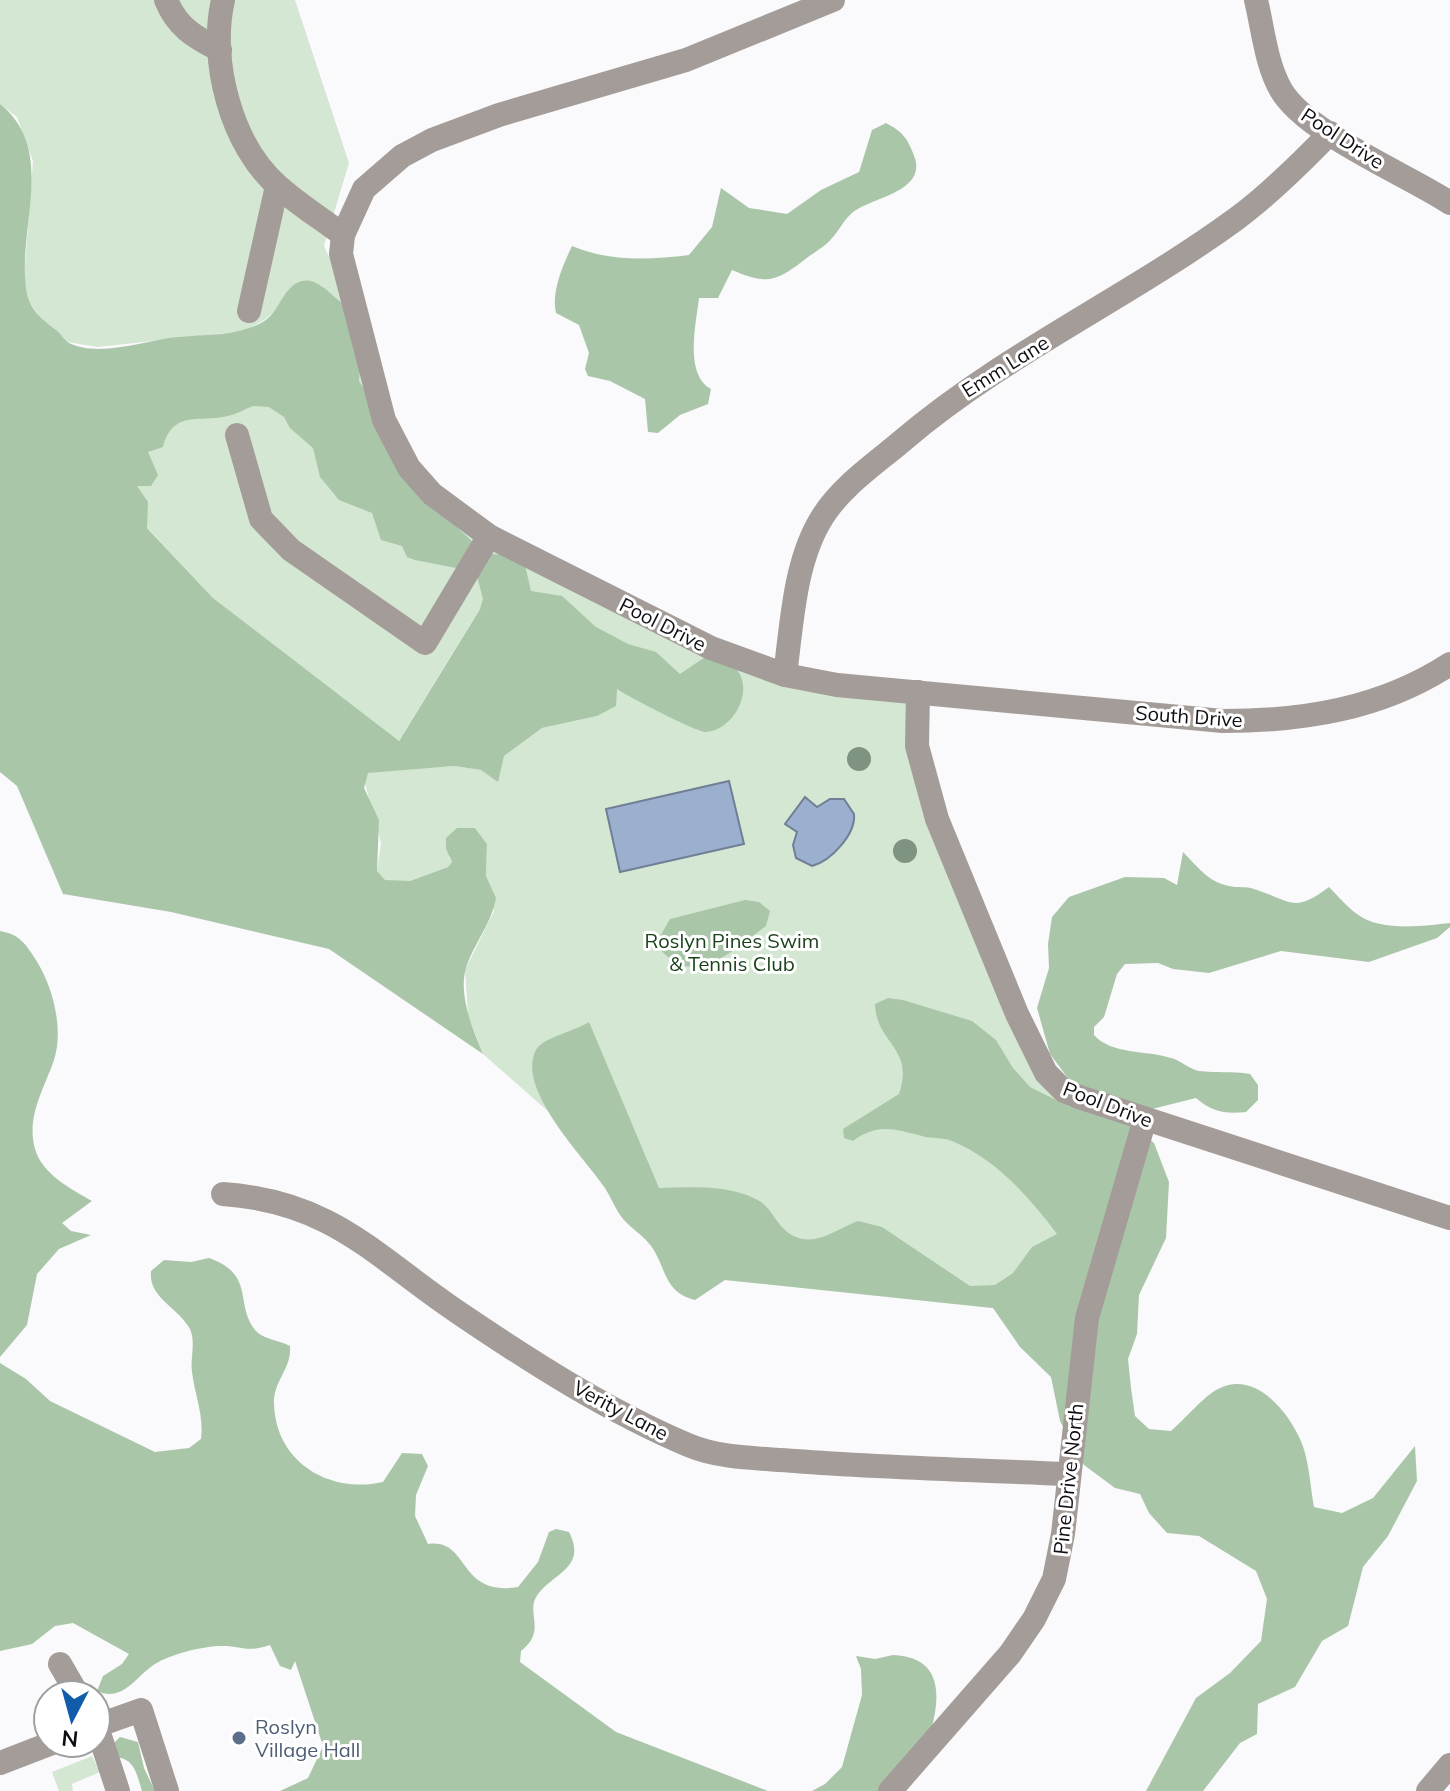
<svg xmlns="http://www.w3.org/2000/svg" width="1450" height="1791" font-family="Mulish,sans-serif">
  <style>
    .green { fill: #d4e7d3 }
    .forest { fill: #aac6a9; fill-rule: evenodd }
    .water { fill: #9ab0ce; stroke: #707f96; stroke-width: 2 }
    .lines { fill: none; stroke-linecap: round; stroke-linejoin: round }
    .minor { stroke: #a49c98; stroke-width: 24 }
    .tree { fill: #7f9480 }
    .service-dot { fill: #5c6f8a; stroke: #fff; stroke-width: 3 }
    .labels { text-anchor: middle; dominant-baseline: central; stroke-width: 6; stroke-linejoin: round; paint-order: stroke }
    .street-label { font-size: 20px; fill: #0f0d13; stroke: #fff }
    .park-label { font-size: 20px; fill: #1a421b; stroke: #fff }
    .service-label { font-size: 20px; fill: #4e5e75; stroke: #fff; text-anchor: start }
  </style>
  <rect width="100%" height="100%" fill="#faf9fc"/>
  <g class="green">
    <path d="M0,0H295L349,163L324,246L353,309L341,305L321,285L284,296C275,315 263,322 244,331L98,347L67,342L43,322L29,303L24,278L33,161L17,117L0,104Z"/>
    <polygon points="359,331 384,420 432,494 711,648 918,692 917,746 1046,1073 1145,1119 1087,1318 668,1274 601,1158 483,1054 468,1015 465,970 494,911 486,876 487,844 475,828 457,828 449,858 453,862 448,867 410,881 385,881 377,871 381,843 364,780 368,773 377,771 454,766 481,770 542,728 597,716 492,603 479,610 398,742 213,598 73,448"/>
    <polygon points="92,1756 100,1772 72,1784 73,1791 59,1791 52,1772"/>
  </g>
  <g class="forest">
    <path d="M0,104C59,151 15,231 27,293C30,311 43,320 56,330C61,334 64,340 69,343C100,358 146,340 178,337C206,334 236,336 261,323C280,314 282,286 302,281C321,276 335,303 353,309V350L361,360L359,381L449,520L473,542L492,554L512,555L524,561L531,591L562,596L596,627L628,644L656,652L680,674L705,657C712,659 723,659 729,663C759,681 737,730 706,732C698,733 627,696 617,689L616,706L597,716L542,728L504,756L498,782L481,770L454,766L368,773L364,788L379,820L377,871L385,880L410,881L448,867L452,862L446,849V838L457,828H475L487,844L486,876L496,898C491,925 474,943 466,968C458,995 473,1030 483,1054L329,949L171,912L63,894L17,786L0,772ZM253,406L269,407L284,417L290,428L313,448L320,477L339,500L372,513L381,540L402,546L407,557L415,560L476,572L483,599L480,609L399,741L213,598L147,528L148,502L137,486H151L158,475L148,452L163,447C173,409 200,423 228,416C237,414 245,409 253,406Z"/>
    <path d="M886,123C901,131 907,137 913,153C931,193 869,197 851,214C843,221 839,231 832,238C826,246 816,251 808,257C777,281 769,286 732,270L718,298H699C696,324 684,374 711,389L708,404L680,415L658,433L648,432L645,399L610,381L588,376L585,369L589,353L579,325L556,313C551,292 563,265 572,246C610,262 649,260 689,255L712,227L721,188L749,208L787,214L821,190L859,172L872,130Z"/>
    <path d="M1183,852C1197,866 1208,882 1229,886C1237,888 1246,886 1254,889C1292,901 1293,914 1329,887C1338,896 1347,907 1357,914C1380,932 1423,926 1450,923V927L1437,938L1369,962L1281,951L1209,973L1173,969L1158,963L1125,964L1117,974L1104,1017L1094,1027V1035C1112,1055 1146,1050 1171,1058C1180,1060 1191,1070 1199,1071C1216,1073 1232,1071 1250,1074L1258,1085V1100L1246,1112C1225,1114 1212,1112 1196,1098L1152,1109L1127,1124L1154,1143L1169,1182L1166,1238L1139,1295L1137,1334L1128,1359L1131,1388L1135,1416L1149,1429L1171,1431C1184,1420 1205,1395 1218,1389C1254,1370 1287,1410 1300,1439C1309,1458 1310,1485 1314,1507L1342,1513L1373,1498L1415,1446L1417,1481L1388,1536L1363,1567L1348,1626L1322,1641L1295,1687L1258,1704L1257,1734L1240,1743L1203,1791H1146L1196,1698L1230,1673L1261,1641L1267,1599L1256,1571L1199,1536L1167,1533L1149,1513L1140,1494L1115,1488L1084,1465L1060,1421L1051,1377L1020,1347L993,1308L725,1280L695,1300C663,1292 667,1268 651,1246C644,1236 632,1229 624,1220C616,1211 612,1199 605,1188C586,1159 515,1089 536,1050C542,1038 575,1031 589,1022L659,1188C691,1187 733,1184 761,1202C771,1209 776,1222 785,1230C810,1252 834,1230 858,1221L882,1227L970,1286L995,1285L1013,1273L1032,1247L1057,1234C1029,1197 996,1159 952,1141C943,1137 931,1139 922,1136C893,1129 878,1123 853,1141L844,1138L843,1129L899,1094C915,1047 876,1044 875,1004L888,998L903,1000L972,1021L996,1040L1013,1068L1030,1087L1070,1107L1076,1089L1050,1054L1037,1008L1049,968L1048,944L1052,917L1069,897L1125,877L1164,878L1177,885Z"/>
    <path d="M745,900L759,902L770,911L766,926C742,943 712,974 680,965C672,962 662,951 655,945L670,919Z"/>
    <path d="M0,931C19,934 26,944 36,960C53,987 64,1029 54,1060C44,1089 26,1117 35,1149C42,1174 71,1189 92,1201L62,1223L71,1231L91,1235L59,1249L37,1274L27,1325L0,1357Z"/>
    <path d="M209,1258C256,1275 234,1303 255,1330C262,1339 279,1340 290,1346C292,1369 273,1381 274,1404C276,1463 330,1494 383,1482L402,1453L422,1454L428,1466L416,1495L415,1516L428,1544C470,1538 457,1597 518,1587L538,1562L549,1532L556,1529L569,1532C587,1567 555,1572 538,1594C524,1612 548,1630 521,1651L520,1662L616,1732L768,1791H280L308,1778L323,1746L295,1661L291,1670L280,1666L270,1645C245,1653 245,1646 222,1646C203,1646 171,1654 155,1664C136,1676 123,1703 97,1691L103,1676L122,1664L129,1654L73,1623L55,1626L32,1644L0,1651V1363L26,1379L50,1401L155,1452L189,1448L201,1439C204,1415 195,1396 192,1372C190,1358 196,1343 190,1329C178,1307 148,1298 151,1271L164,1260L191,1262Z"/>
    <path d="M893,1655C967,1658 927,1742 913,1782L906,1791H812L825,1784L842,1767L862,1695L861,1669L856,1656L875,1659Z"/>
    <path d="M120,1737L138,1742L144,1768L155,1791H142C137,1775 135,1759 116,1757L112,1745Z"/>
  </g>
  <g class="water">
    <polygon points="729,781 744,844 620,872 606,809"/>
    <path d="M805,797L817,807L830,799H844L854,814C856,834 831,861 812,866L796,858L793,845L797,832L785,824Z"/>
  </g>
  <g class="lines">
    <g class="minor">
      <path d="M166,0C177,27 194,37 220,50"/>
      <path d="M223,0C209,60 231,146 279,187C299,205 322,219 343,235"/>
      <path d="M833,0L686,60L499,115L432,140L402,156L364,189L343,235L341,254L384,420L409,468L432,494L489,536L711,648L785,675L837,685L1223,721C1303,721 1381,709 1450,664"/>
      <path d="M1256,0C1263,29 1266,64 1281,90C1306,133 1406,174 1450,203"/>
      <polyline points="249,311 277,186"/>
      <polyline points="237,435 261,519 291,550 425,643 489,536"/>
      <path d="M785,675C792,624 794,561 823,516C842,486 875,464 902,441C1004,354 1128,298 1236,219C1270,194 1301,163 1330,133"/>
      <polyline points="918,692 917,746 937,819 1017,1014 1046,1073 1064,1091 1079,1097 1450,1218"/>
      <path d="M223,1194C334,1202 375,1257 462,1315C533,1363 608,1411 688,1445C721,1459 760,1458 795,1461C886,1468 977,1470 1068,1474"/>
      <polyline points="60,1664 78,1695"/>
      <polyline points="96,1724 118,1791"/>
      <polyline points="96,1726 141,1710 167,1791"/>
      <polyline points="0,1763 52,1743"/>
      <polyline points="890,1791 1010,1654 1034,1619 1054,1579 1063,1534 1087,1318 1145,1119"/>
      <polyline points="1428,1791 1450,1765"/>
    </g>
  </g>
  <g class="tree">
    <circle cx="859" cy="759" r="12"/>
    <circle cx="905" cy="851" r="12"/>
  </g>
  <circle class="service-dot" cx="239" cy="1738" r="8"/>
  <g class="labels">
    <g class="street-label">
      <text transform="translate(1343 138) rotate(33)">Pool Drive</text>
      <text transform="translate(1005 366) rotate(-32)">Emm Lane</text>
      <text transform="translate(663 624) rotate(27)">Pool Drive</text>
      <text transform="translate(1189 716) rotate(4)">South Drive</text>
      <text transform="translate(1108 1104) rotate(21)">Pool Drive</text>
      <text transform="translate(621 1410) rotate(28)">Verity Lane</text>
      <text transform="translate(1068 1479) rotate(-84)">Pine Drive North</text>
    </g>
    <g class="park-label">
      <text x="732" y="940">Roslyn Pines Swim<tspan x="732" dy="23">&amp; Tennis Club</tspan></text>
    </g>
    <g class="service-label">
      <text x="255" y="1726">Roslyn<tspan x="255" dy="23">Village Hall</tspan></text>
    </g>
  </g>
  <g transform="translate(72 1719) rotate(186)"><circle r="38" fill="#ffffff" stroke="#9f9ea1" stroke-width="2"/>
  <path d="M0-6L14 30L0 20L-14 30Z" fill="#115cab"/>
  <text y="-12" font-size="22" font-weight="bold" text-anchor="middle" fill="#0f0d13">N</text>
  </g>
</svg>
